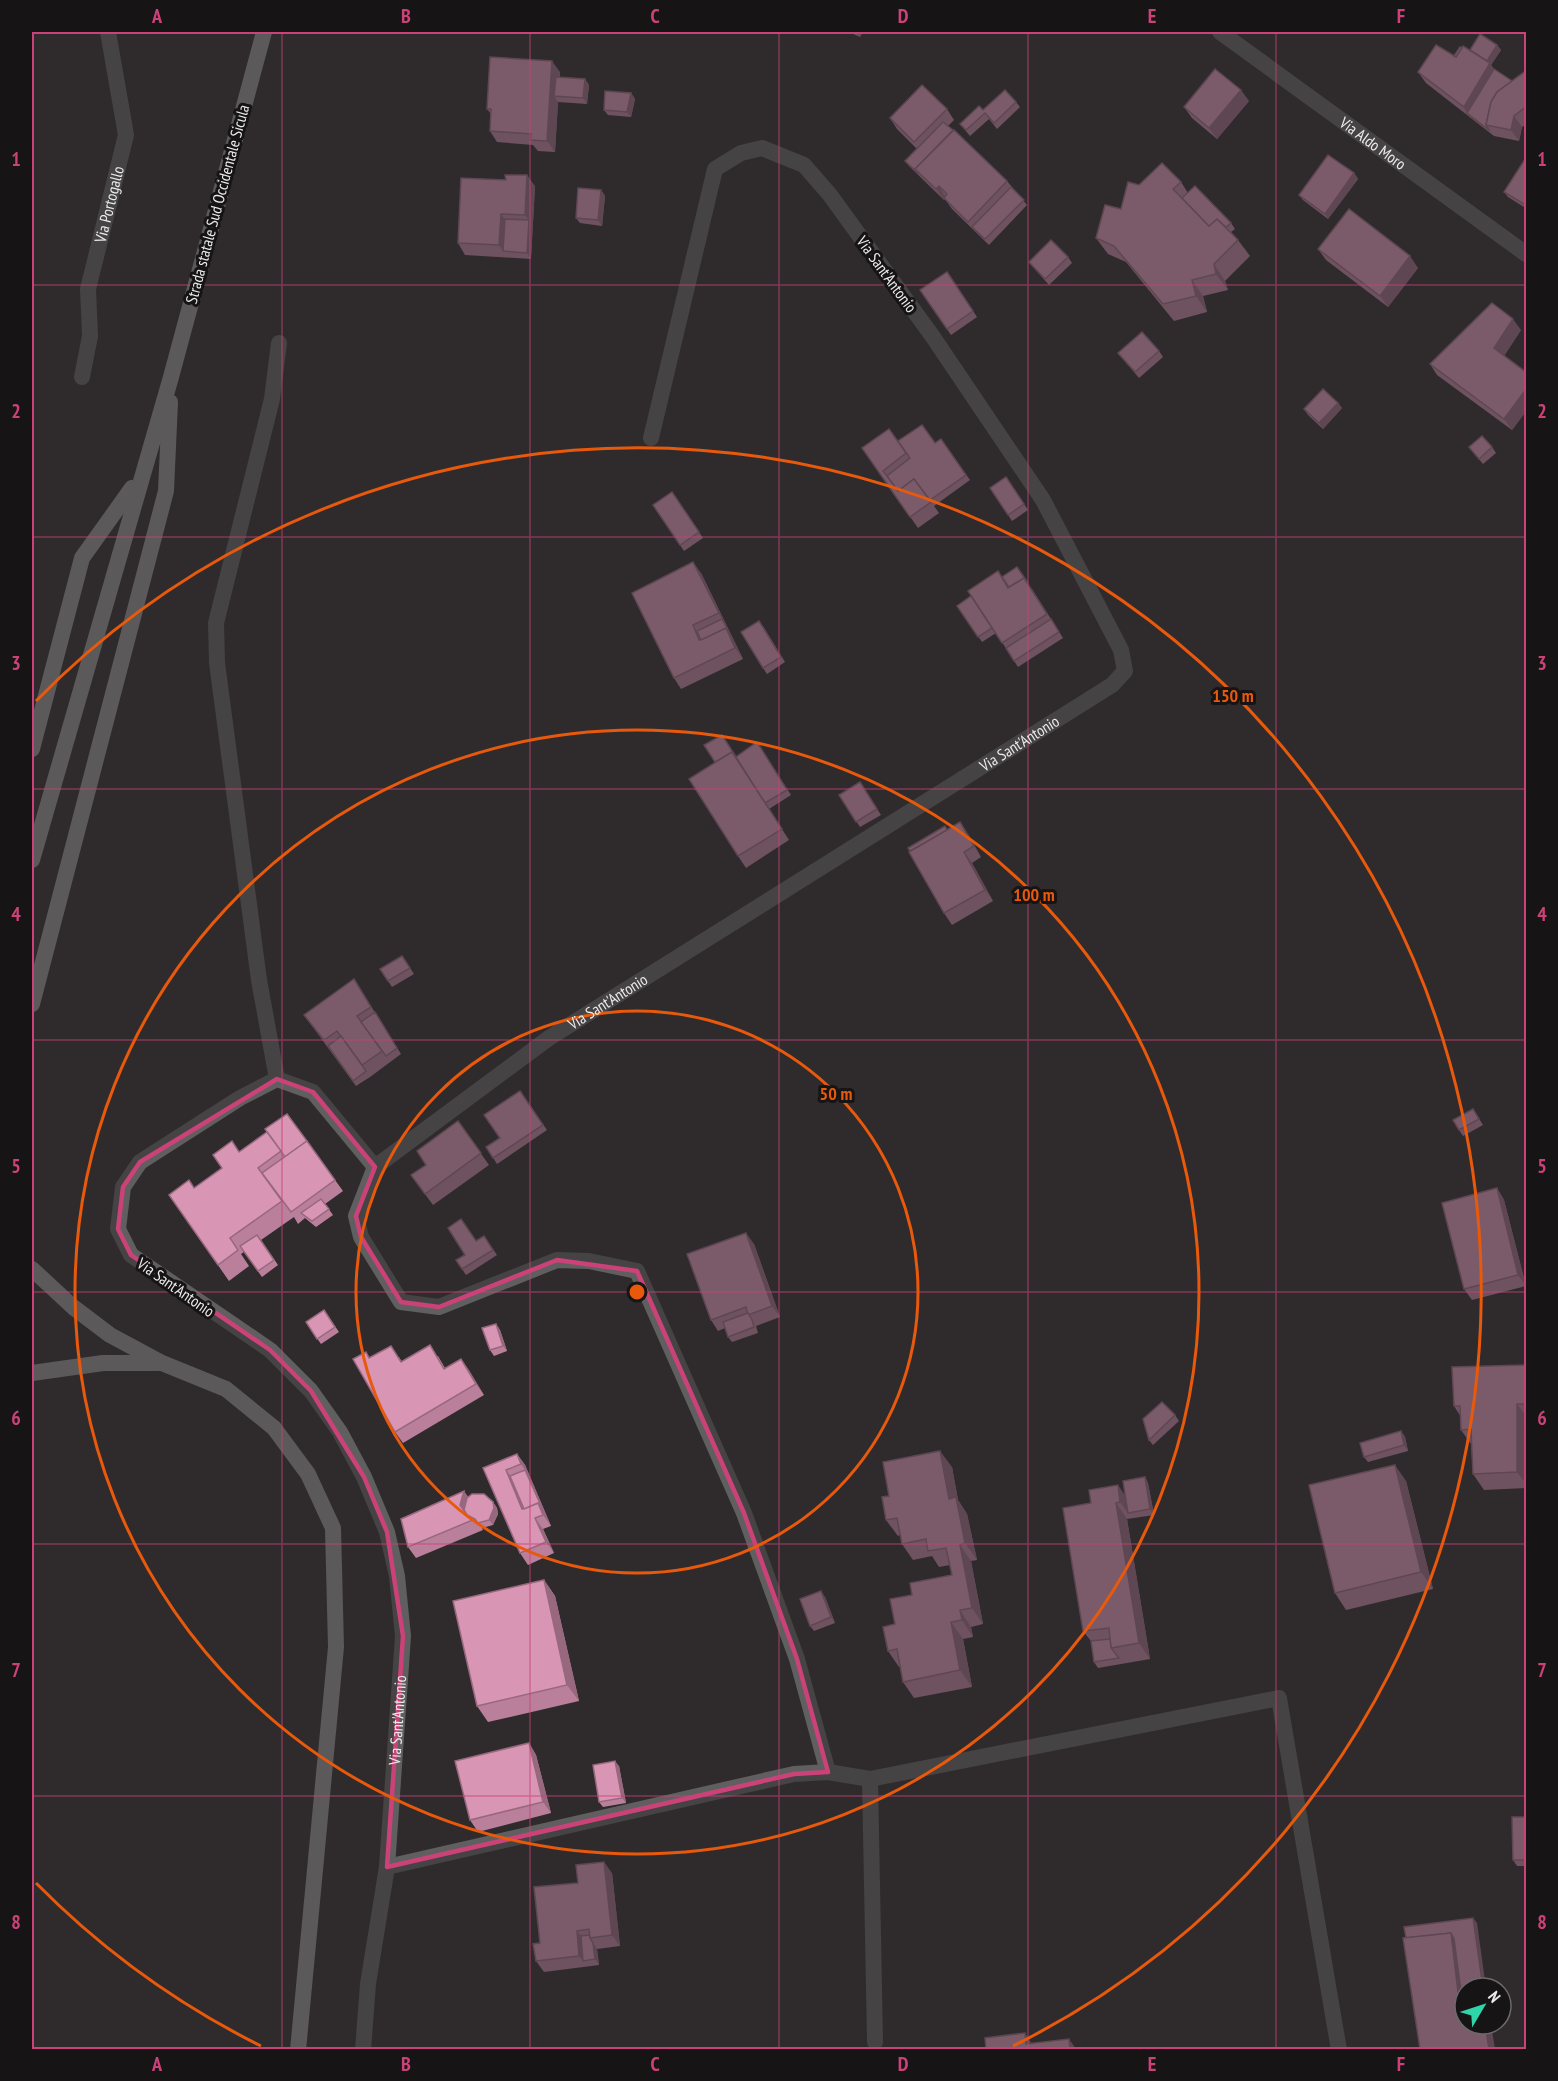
<svg xmlns="http://www.w3.org/2000/svg" width="1558" height="2081" font-family="'PT Sans Narrow',sans-serif">
  <style>
    .lines { fill: none; stroke-linecap: round; stroke-linejoin: round }
    .minor { stroke: #605f5f; stroke-width: 16 }
    .tertiary { stroke: #605f5f; stroke-width: 16 }
    .primary { stroke: #939091; stroke-width: 16 }
    .wall { fill: #ba809b }
    .shaded-wall { fill: #97687e }
    .building { fill: #d895b4; stroke: #97687e; stroke-width: 1.5 }
    .marked { fill: none; stroke: #cb4278; stroke-width: 4.5; stroke-linejoin: round }
    .grid { fill: none; stroke: #cb4278; stroke-width: 1.5; stroke-opacity: 0.55 }
    .ring { fill: none; stroke: #e8590c; stroke-width: 3 }
    .labels { text-anchor: middle; dominant-baseline: central; stroke-width: 6; stroke-linejoin: round; paint-order: stroke }
    .street-label { font-size: 16px; fill: #edebeb; stroke: #161415 }
    .centre { fill: #e8590c; stroke: #161415; stroke-width: 3 }
    .ring-label { font-size: 18px; text-anchor: middle; font-weight: bold; fill: #e8590c; stroke: #161415; stroke-width: 6; stroke-linejoin: round; paint-order: stroke }
    .neatline { fill: none; stroke: #cb4278; stroke-width: 2 }
    .grid-label { font-size: 20px; text-anchor: middle; font-weight: bold; fill: #cb4278 }
  </style>
  <rect width="100%" height="100%" fill="#2f2b2d"/>
  <g class="lines">
    <g class="minor">
      <path id="s1" d="M82,377L90,336L88,289L126,135L108,32"/>
      <polyline points="277,1079 259,980 217,663 216,623 272,399 279,343"/>
      <polyline points="375,1167 356,1216 361,1237 401,1302 439,1307 557,1260 589,1261 637,1271 744,1513 797,1659 828,1772"/>
      <polyline points="870,1779 875,2042"/>
      <polyline points="387,1867 794,1774 828,1772 870,1779 1279,1698 1339,2050"/>
      <path id="s2" d="M363,2050L368,1984L387,1867L403,1636L397,1576L387,1532L364,1477L340,1432L311,1391L270,1350L131,1255L118,1229L123,1187L140,1162L240,1098L277,1079L313,1092L375,1167L549,1038L1112,685L1125,671L1121,650L1043,500L933,337L830,195L804,165L762,148L741,153L715,169L651,438"/>
    </g>
    <path class="tertiary" id="s3" d="M1220,32L1526,254"/>
    <g class="primary">
      <polyline points="32,749 82,558 132,488"/>
      <polyline points="32,860 171,377 264,32"/>
      <polyline points="32,1004 166,491 170,402"/>
      <polyline points="32,1269 73,1307 110,1335 162,1363 226,1389 274,1428 308,1474 333,1528 336,1647 298,2050"/>
      <polyline points="32,1373 103,1363 158,1363"/>
    </g>
  </g>
  <g class="wall">
    <polygon points="849,32 863,32 860,37"/>
    <polygon points="1497,45 1501,50 1491,65 1494,69 1512,81 1527,70 1527,124 1522,127 1519,141 1494,136 1426,83 1418,72 1454,56 1462,48 1470,50"/>
    <polygon points="560,72 560,77 585,79 589,85 587,104 558,102 555,152 538,151 533,145 497,142 490,131 491,114 487,109"/>
    <polygon points="631,93 635,99 631,117 608,115 604,110"/>
    <polygon points="1249,101 1217,139 1192,118 1184,107"/>
    <polygon points="1016,102 1020,107 997,129 989,119 970,136 960,124 983,110"/>
    <polygon points="947,109 954,120 948,126 1007,181 1027,205 989,245 952,209 945,199 944,200 909,166 905,161 917,149 897,129 890,118"/>
    <polygon points="1527,156 1527,209 1508,197 1504,192"/>
    <polygon points="1354,173 1358,179 1328,219 1303,200 1299,195"/>
    <polygon points="1181,182 1188,193 1231,223 1235,229 1231,232 1238,240 1250,256 1225,281 1228,290 1203,296 1207,312 1174,321 1126,262 1108,254 1096,238 1121,209 1139,185"/>
    <polygon points="535,186 531,259 465,255 458,243"/>
    <polygon points="601,190 605,196 602,226 580,223 576,218"/>
    <polygon points="1318,249 1418,268 1388,307 1326,260"/>
    <polygon points="1068,257 1072,263 1049,285 1033,267 1029,262"/>
    <polygon points="947,272 977,317 951,335 920,290"/>
    <polygon points="1521,330 1504,356 1527,373 1527,410 1512,430 1437,375 1430,364"/>
    <polygon points="1159,351 1163,357 1139,378 1118,353"/>
    <polygon points="1338,403 1342,408 1323,429 1308,415 1304,409"/>
    <polygon points="941,439 970,480 934,506 939,513 918,528 862,448 898,441 935,443"/>
    <polygon points="1469,447 1492,447 1496,453 1483,464"/>
    <polygon points="1006,477 1028,510 1012,521 990,488"/>
    <polygon points="672,492 703,538 684,551 653,505"/>
    <polygon points="701,573 743,659 681,689 674,678"/>
    <polygon points="1002,577 1032,589 1063,638 1018,667 996,633 982,642 957,606"/>
    <polygon points="763,626 785,662 767,674 763,668"/>
    <polygon points="757,742 791,795 769,809 789,840 746,868 738,856 736,757"/>
    <polygon points="860,782 881,815 860,827 839,795"/>
    <polygon points="947,830 968,834 981,857 972,863 993,901 952,925 944,913"/>
    <polygon points="402,956 414,974 392,987 380,969"/>
    <polygon points="354,979 401,1054 370,1077 370,1076 370,1077 356,1086 304,1015"/>
    <polygon points="520,1091 547,1130 497,1164 486,1147 500,1138"/>
    <polygon points="1473,1109 1483,1125 1463,1136 1459,1130"/>
    <polygon points="287,1114 343,1191 325,1204 333,1215 316,1227 305,1218 298,1224 294,1217 261,1240 278,1265 262,1277 244,1252 241,1254 249,1266 229,1281 169,1195 194,1188 222,1168 239,1152 267,1132"/>
    <polygon points="458,1121 489,1165 433,1205 411,1175 426,1165"/>
    <polygon points="1497,1188 1504,1200 1526,1286 1472,1300 1464,1289"/>
    <polygon points="484,1236 497,1255 466,1275 456,1260 465,1255 476,1241"/>
    <polygon points="754,1244 780,1317 756,1326 758,1333 732,1342 728,1337 725,1328 718,1331 711,1320"/>
    <polygon points="324,1310 339,1332 321,1344 306,1322"/>
    <polygon points="496,1324 500,1330 507,1351 494,1356 490,1350"/>
    <polygon points="366,1352 370,1358 399,1357 402,1362 438,1356 445,1368 461,1359 484,1395 403,1443 395,1432"/>
    <polygon points="1527,1365 1527,1488 1484,1490 1473,1474 1471,1444 1461,1430 1461,1417 1454,1406"/>
    <polygon points="1175,1415 1179,1421 1153,1445 1149,1440"/>
    <polygon points="1401,1431 1405,1437 1408,1451 1368,1462 1364,1457"/>
    <polygon points="517,1454 525,1465 551,1526 543,1529 554,1553 528,1565 520,1553 483,1468"/>
    <polygon points="952,1467 958,1500 967,1514 977,1560 971,1561 983,1624 971,1627 973,1637 963,1639 972,1687 914,1698 903,1682 900,1667 899,1667 888,1651 895,1624 912,1595 952,1575 950,1565 939,1567 932,1556 913,1560 902,1544 900,1535 898,1536 886,1520 889,1496"/>
    <polygon points="1145,1477 1148,1483 1154,1515 1127,1519 1150,1659 1098,1668 1094,1662 1091,1641 1083,1631 1091,1503 1125,1495"/>
    <polygon points="1406,1481 1433,1589 1346,1610 1335,1593"/>
    <polygon points="468,1497 493,1502 497,1508 498,1514 493,1525 482,1528 483,1530 416,1558 408,1547"/>
    <polygon points="544,1580 555,1596 579,1701 488,1722 477,1706"/>
    <polygon points="825,1597 835,1623 814,1631 810,1626"/>
    <polygon points="529,1743 536,1755 551,1813 478,1832 470,1820"/>
    <polygon points="619,1766 626,1803 603,1807 599,1802"/>
    <polygon points="1527,1817 1527,1866 1517,1866 1513,1860"/>
    <polygon points="612,1873 620,1946 597,1949 599,1965 544,1972 536,1961 540,1943 578,1883"/>
  </g>
  <g class="shaded-wall">
    <polygon points="857,32 863,32 860,37"/>
    <polygon points="1497,45 1501,50 1491,65 1497,74 1467,113 1464,107 1485,63"/>
    <polygon points="552,61 560,72 559,96 554,96 558,102 555,152 547,141"/>
    <polygon points="585,79 589,85 587,104 583,98"/>
    <polygon points="1241,90 1249,101 1217,139 1209,128"/>
    <polygon points="631,93 635,99 631,117 627,112"/>
    <polygon points="1514,116 1522,127 1519,141 1511,130"/>
    <polygon points="1354,173 1358,179 1328,219 1325,214"/>
    <polygon points="527,175 535,186 531,259 527,253 529,220 525,215"/>
    <polygon points="939,186 946,198 944,200 936,189"/>
    <polygon points="601,190 605,196 602,226 598,220"/>
    <polygon points="501,214 509,225 503,251 499,245"/>
    <polygon points="1410,256 1418,268 1388,307 1380,296"/>
    <polygon points="1214,264 1225,281 1228,290 1216,274"/>
    <polygon points="1192,280 1203,296 1207,312 1196,296"/>
    <polygon points="1513,319 1521,330 1502,359 1494,348"/>
    <polygon points="1527,388 1527,410 1512,430 1504,419"/>
    <polygon points="1338,403 1342,408 1323,429 1319,423"/>
    <polygon points="693,562 701,573 743,659 735,648 726,628 722,619 719,613"/>
    <polygon points="960,822 968,834 981,857 974,846"/>
    <polygon points="964,852 972,863 993,901 985,890"/>
    <polygon points="1497,1188 1504,1200 1526,1286 1518,1275"/>
    <polygon points="746,1233 754,1244 780,1317 772,1306"/>
    <polygon points="496,1324 500,1330 507,1351 503,1346"/>
    <polygon points="461,1359 469,1370 484,1395 476,1384"/>
    <polygon points="1517,1404 1527,1417 1523,1451 1527,1456 1527,1485 1517,1472"/>
    <polygon points="1401,1431 1405,1437 1408,1451 1404,1445"/>
    <polygon points="940,1451 952,1467 958,1500 967,1514 977,1560 965,1543 949,1499"/>
    <polygon points="517,1454 525,1465 551,1526 543,1515 525,1470 521,1464"/>
    <polygon points="1395,1465 1406,1481 1433,1589 1421,1572"/>
    <polygon points="506,1470 514,1481 526,1515 522,1509"/>
    <polygon points="1145,1477 1148,1483 1154,1515 1150,1509"/>
    <polygon points="1118,1485 1129,1501 1128,1513 1120,1502"/>
    <polygon points="464,1491 472,1502 468,1516 460,1505"/>
    <polygon points="493,1502 497,1508 498,1514 493,1525 489,1520"/>
    <polygon points="1116,1503 1127,1519 1150,1659 1139,1643"/>
    <polygon points="535,1518 543,1529 554,1553 546,1542"/>
    <polygon points="960,1545 971,1561 983,1624 972,1608"/>
    <polygon points="544,1580 555,1596 579,1701 567,1685"/>
    <polygon points="821,1591 825,1597 835,1623 831,1617"/>
    <polygon points="960,1610 971,1627 973,1637 962,1620"/>
    <polygon points="951,1622 963,1639 972,1687 960,1670"/>
    <polygon points="529,1743 536,1755 551,1813 543,1802"/>
    <polygon points="615,1761 619,1766 626,1803 622,1798"/>
    <polygon points="604,1862 612,1873 620,1946 612,1935"/>
    <polygon points="1473,1918 1477,1923 1486,1988 1483,1988"/>
    <polygon points="577,1931 585,1942 583,1961 579,1956"/>
    <polygon points="1451,1933 1458,1945 1461,1997 1458,1992"/>
    <polygon points="593,1943 597,1949 599,1965 595,1959"/>
    <polygon points="1485,2024 1491,2024 1495,2049 1489,2049"/>
    <polygon points="1025,2033 1032,2044 1026,2044"/>
    <polygon points="1069,2039 1076,2049 1070,2049"/>
  </g>
  <g class="building">
    <polygon points="1480,34 1497,45 1487,61 1470,50"/>
    <polygon points="1436,45 1456,57 1463,46 1490,63 1464,107 1418,72"/>
    <polygon points="1460,47 1462,48 1456,57 1454,56"/>
    <polygon points="490,57 552,61 547,141 530,140 531,134 490,131 491,109 487,109"/>
    <polygon points="1215,69 1241,90 1209,128 1184,107"/>
    <polygon points="1494,69 1512,81 1497,92 1491,102 1486,125 1490,131 1467,113"/>
    <polygon points="1527,70 1527,106 1514,116 1511,130 1486,125 1491,102 1497,92"/>
    <polygon points="556,77 585,79 583,98 554,96"/>
    <polygon points="922,85 947,109 914,142 890,118"/>
    <polygon points="1005,90 1016,102 994,123 985,113 966,130 960,124 979,106 983,110"/>
    <polygon points="605,91 631,93 627,112 604,110"/>
    <polygon points="943,122 953,130 915,169 919,174 905,161"/>
    <polygon points="954,130 1007,181 968,222 944,198 947,194 939,186 936,189 915,169"/>
    <polygon points="1328,155 1354,173 1325,214 1299,195"/>
    <polygon points="1527,156 1527,200 1524,204 1504,192"/>
    <polygon points="1162,163 1181,182 1173,189 1209,226 1217,219 1238,240 1214,264 1216,274 1192,280 1196,296 1163,304 1114,246 1096,238 1105,205 1121,209 1128,182 1139,185"/>
    <polygon points="505,175 527,175 525,215 501,214 499,245 458,243 461,178 506,180"/>
    <polygon points="1195,186 1231,223 1226,227 1217,219 1209,226 1182,198"/>
    <polygon points="1011,187 1024,200 985,239 972,227"/>
    <polygon points="578,188 601,190 598,220 576,218"/>
    <polygon points="1349,209 1410,256 1380,296 1318,249"/>
    <polygon points="505,219 529,220 527,253 503,251"/>
    <polygon points="1051,240 1068,257 1045,279 1029,262"/>
    <polygon points="947,272 973,311 947,329 920,290"/>
    <polygon points="1492,303 1513,319 1494,348 1527,373 1527,388 1504,419 1430,364"/>
    <polygon points="1142,332 1159,351 1135,372 1118,353"/>
    <polygon points="1323,389 1338,403 1319,423 1304,409"/>
    <polygon points="922,425 935,443 941,439 966,475 930,500 914,479 898,491 887,476 910,458 898,441"/>
    <polygon points="889,429 906,453 883,471 898,491 914,479 931,502 910,517 862,448"/>
    <polygon points="1482,436 1492,447 1479,459 1469,447"/>
    <polygon points="1006,477 1024,504 1008,515 990,488"/>
    <polygon points="672,492 699,532 680,545 653,505"/>
    <polygon points="693,562 719,613 693,625 699,640 726,628 735,648 674,678 632,593"/>
    <polygon points="1017,567 1028,583 1024,578 1009,587 1002,577"/>
    <polygon points="998,571 1008,588 1024,578 1047,614 1002,643 968,591"/>
    <polygon points="971,596 992,628 978,637 957,606"/>
    <polygon points="722,619 730,634 726,628 701,640 697,631"/>
    <polygon points="1051,619 1059,632 1014,661 1006,648"/>
    <polygon points="759,621 781,657 763,668 741,632"/>
    <polygon points="722,735 736,757 732,752 715,762 704,745"/>
    <polygon points="757,742 787,790 765,803 736,757"/>
    <polygon points="732,752 782,829 738,856 689,779"/>
    <polygon points="860,782 877,809 856,822 839,795"/>
    <polygon points="960,822 974,846 964,852 985,890 944,913 909,852"/>
    <polygon points="945,826 947,830 910,851 908,848"/>
    <polygon points="402,956 410,968 388,981 380,969"/>
    <polygon points="354,979 371,1007 357,1016 382,1051 362,1065 337,1031 324,1040 304,1015"/>
    <polygon points="375,1012 397,1048 386,1056 361,1022"/>
    <polygon points="341,1036 366,1071 353,1081 328,1046"/>
    <polygon points="520,1091 543,1125 493,1158 486,1147 500,1138 484,1115"/>
    <polygon points="1473,1109 1479,1119 1459,1130 1453,1120"/>
    <polygon points="287,1114 307,1141 285,1157 265,1129"/>
    <polygon points="458,1121 481,1153 425,1194 411,1175 426,1165 417,1151"/>
    <polygon points="267,1132 281,1151 258,1168 282,1201 230,1238 238,1250 218,1265 169,1195 189,1180 194,1188 222,1168 213,1155 232,1141 239,1152"/>
    <polygon points="307,1141 335,1180 291,1212 262,1173"/>
    <polygon points="1497,1188 1518,1275 1464,1289 1442,1203"/>
    <polygon points="321,1199 329,1209 312,1221 301,1213"/>
    <polygon points="461,1219 476,1241 484,1236 493,1250 462,1269 456,1260 465,1255 448,1228"/>
    <polygon points="746,1233 772,1306 748,1315 746,1307 711,1320 687,1254"/>
    <polygon points="257,1235 274,1260 258,1271 240,1246"/>
    <polygon points="324,1310 335,1327 317,1339 306,1322"/>
    <polygon points="748,1313 752,1320 754,1327 728,1337 723,1322"/>
    <polygon points="496,1324 503,1346 490,1350 482,1328"/>
    <polygon points="430,1345 444,1369 461,1359 476,1384 395,1432 353,1359 366,1352 369,1358 391,1346 401,1362"/>
    <polygon points="1527,1365 1527,1404 1517,1404 1517,1472 1473,1474 1471,1429 1461,1430 1460,1406 1454,1406 1452,1367"/>
    <polygon points="1162,1402 1175,1415 1149,1440 1143,1419"/>
    <polygon points="1525,1414 1527,1414 1527,1451 1523,1451"/>
    <polygon points="1401,1431 1404,1445 1364,1457 1360,1443"/>
    <polygon points="940,1451 949,1499 956,1497 965,1543 960,1545 972,1608 960,1610 962,1620 951,1622 960,1670 903,1682 897,1649 888,1651 883,1627 895,1624 890,1599 912,1595 910,1583 952,1575 946,1548 928,1551 926,1539 902,1544 897,1518 886,1520 882,1497 889,1496 883,1462"/>
    <polygon points="517,1454 521,1464 506,1470 522,1509 538,1503 543,1515 535,1518 546,1542 520,1553 483,1468"/>
    <polygon points="1395,1465 1421,1572 1335,1593 1309,1485"/>
    <polygon points="525,1470 542,1508 538,1503 524,1509 510,1476"/>
    <polygon points="1145,1477 1150,1509 1128,1513 1123,1481"/>
    <polygon points="1118,1485 1120,1502 1116,1503 1139,1643 1111,1648 1109,1628 1083,1631 1063,1508 1091,1503 1089,1490"/>
    <polygon points="464,1491 460,1505 467,1515 475,1519 408,1547 401,1519"/>
    <polygon points="472,1494 484,1494 493,1502 494,1508 489,1520 478,1523 475,1519 467,1515 464,1510 467,1498"/>
    <polygon points="544,1580 567,1685 477,1706 453,1601"/>
    <polygon points="821,1591 831,1617 810,1626 800,1599"/>
    <polygon points="1110,1639 1111,1648 1119,1658 1094,1662 1091,1641"/>
    <polygon points="529,1743 543,1802 470,1820 455,1761"/>
    <polygon points="615,1761 622,1798 599,1802 593,1765"/>
    <polygon points="1512,1817 1527,1817 1527,1860 1513,1860"/>
    <polygon points="604,1862 612,1935 590,1938 589,1929 577,1931 579,1956 536,1961 533,1944 540,1943 534,1887 578,1883 576,1865"/>
    <polygon points="1473,1918 1483,1988 1465,1988 1465,1991 1461,1991 1454,1939 1451,1933 1406,1938 1404,1927"/>
    <polygon points="1451,1933 1458,1992 1465,1991 1465,2024 1485,2024 1489,2049 1420,2049 1403,1938"/>
    <polygon points="589,1935 590,1938 593,1943 595,1959 583,1961 581,1936"/>
    <polygon points="1025,2033 1026,2044 1069,2039 1070,2049 986,2049 985,2038"/>
  </g>
  <path d="M0 0H1558V2081H0ZM277,1079L313,1092L375,1167L356,1216L361,1237L401,1302L439,1307L557,1260L637,1271L744,1513L797,1659L828,1772L794,1774L387,1867L403,1636L387,1532L364,1477L311,1391L270,1350L131,1255L118,1229L123,1187L140,1162Z" fill="#2f2b2d" fill-opacity=".55" fill-rule="evenodd"/>
  <path class="marked" d="M277,1079L313,1092L375,1167L356,1216L361,1237L401,1302L439,1307L557,1260L637,1271L744,1513L797,1659L828,1772L794,1774L387,1867L403,1636L387,1532L364,1477L311,1391L270,1350L131,1255L118,1229L123,1187L140,1162Z"/>
  <path class="grid" d="M282,32V2050M530,32V2050M779,32V2050M1028,32V2050M1276,32V2050M32,285H1526M32,537H1526M32,789H1526M32,1040H1526M32,1292H1526M32,1544H1526M32,1796H1526"/>
  <g class="ring">
    <circle cx="637" cy="1292" r="281"/>
    <circle cx="637" cy="1292" r="562"/>
    <path d="M261 2046A843 843 0 0 1 36 1883M36 701A843 843 0 1 1 1013 2046"/>
  </g>
  <g class="labels">
    <g class="street-label">
      <text stroke="none"><textPath href="#s3" startOffset="189">Via Aldo Moro</textPath></text>
      <text stroke="none"><textPath href="#s1" startOffset="176">Via Portogallo</textPath></text>
      <text transform="translate(217 204) rotate(-75)">Strada statale Sud Occidentale Sicula</text>
      <text transform="translate(887 274) rotate(54)">Via Sant'Antonio</text>
      <text stroke="none"><textPath href="#s2" startOffset="2078">Via Sant'Antonio</textPath></text>
      <text stroke="none"><textPath href="#s2" startOffset="1592">Via Sant'Antonio</textPath></text>
      <text transform="translate(176 1287) rotate(35)">Via Sant'Antonio</text>
      <text stroke="none"><textPath href="#s2" startOffset="332">Via Sant'Antonio</textPath></text>
    </g>
  </g>
  <circle cx="637" cy="1292" r="9" class="centre"/>
  <g class="ring-label">
    <text x="1233" y="702">150 m</text>
    <text x="1034" y="901">100 m</text>
    <text x="836" y="1100">50 m</text>
  </g>
  <rect width="1558" height="2081" fill="none" stroke="#161415" stroke-width="66"/>
  <g transform="translate(1483 2006) rotate(51)"><circle r="28" fill="#161415" stroke="#6c6a6b" stroke-width="1.5"/>
  <path d="M0-4.5L10 22L0 15L-10 22Z" fill="#30d4aa"/>
  <text y="-9" font-size="16" font-weight="bold" text-anchor="middle" fill="#edebeb">N</text>
  </g>
  <rect x="33" y="33" width="1492" height="2015" class="neatline"/>
  <g class="grid-label">
    <text x="157" y="23">A</text>
    <text x="406" y="23">B</text>
    <text x="655" y="23">C</text>
    <text x="903" y="23">D</text>
    <text x="1152" y="23">E</text>
    <text x="1401" y="23">F</text>
    <text x="16" y="166">1</text>
    <text x="1542" y="166">1</text>
    <text x="16" y="418">2</text>
    <text x="1542" y="418">2</text>
    <text x="16" y="670">3</text>
    <text x="1542" y="670">3</text>
    <text x="16" y="921">4</text>
    <text x="1542" y="921">4</text>
    <text x="16" y="1173">5</text>
    <text x="1542" y="1173">5</text>
    <text x="16" y="1425">6</text>
    <text x="1542" y="1425">6</text>
    <text x="16" y="1677">7</text>
    <text x="1542" y="1677">7</text>
    <text x="16" y="1929">8</text>
    <text x="1542" y="1929">8</text>
    <text x="157" y="2071">A</text>
    <text x="406" y="2071">B</text>
    <text x="655" y="2071">C</text>
    <text x="903" y="2071">D</text>
    <text x="1152" y="2071">E</text>
    <text x="1401" y="2071">F</text>
  </g>
</svg>
